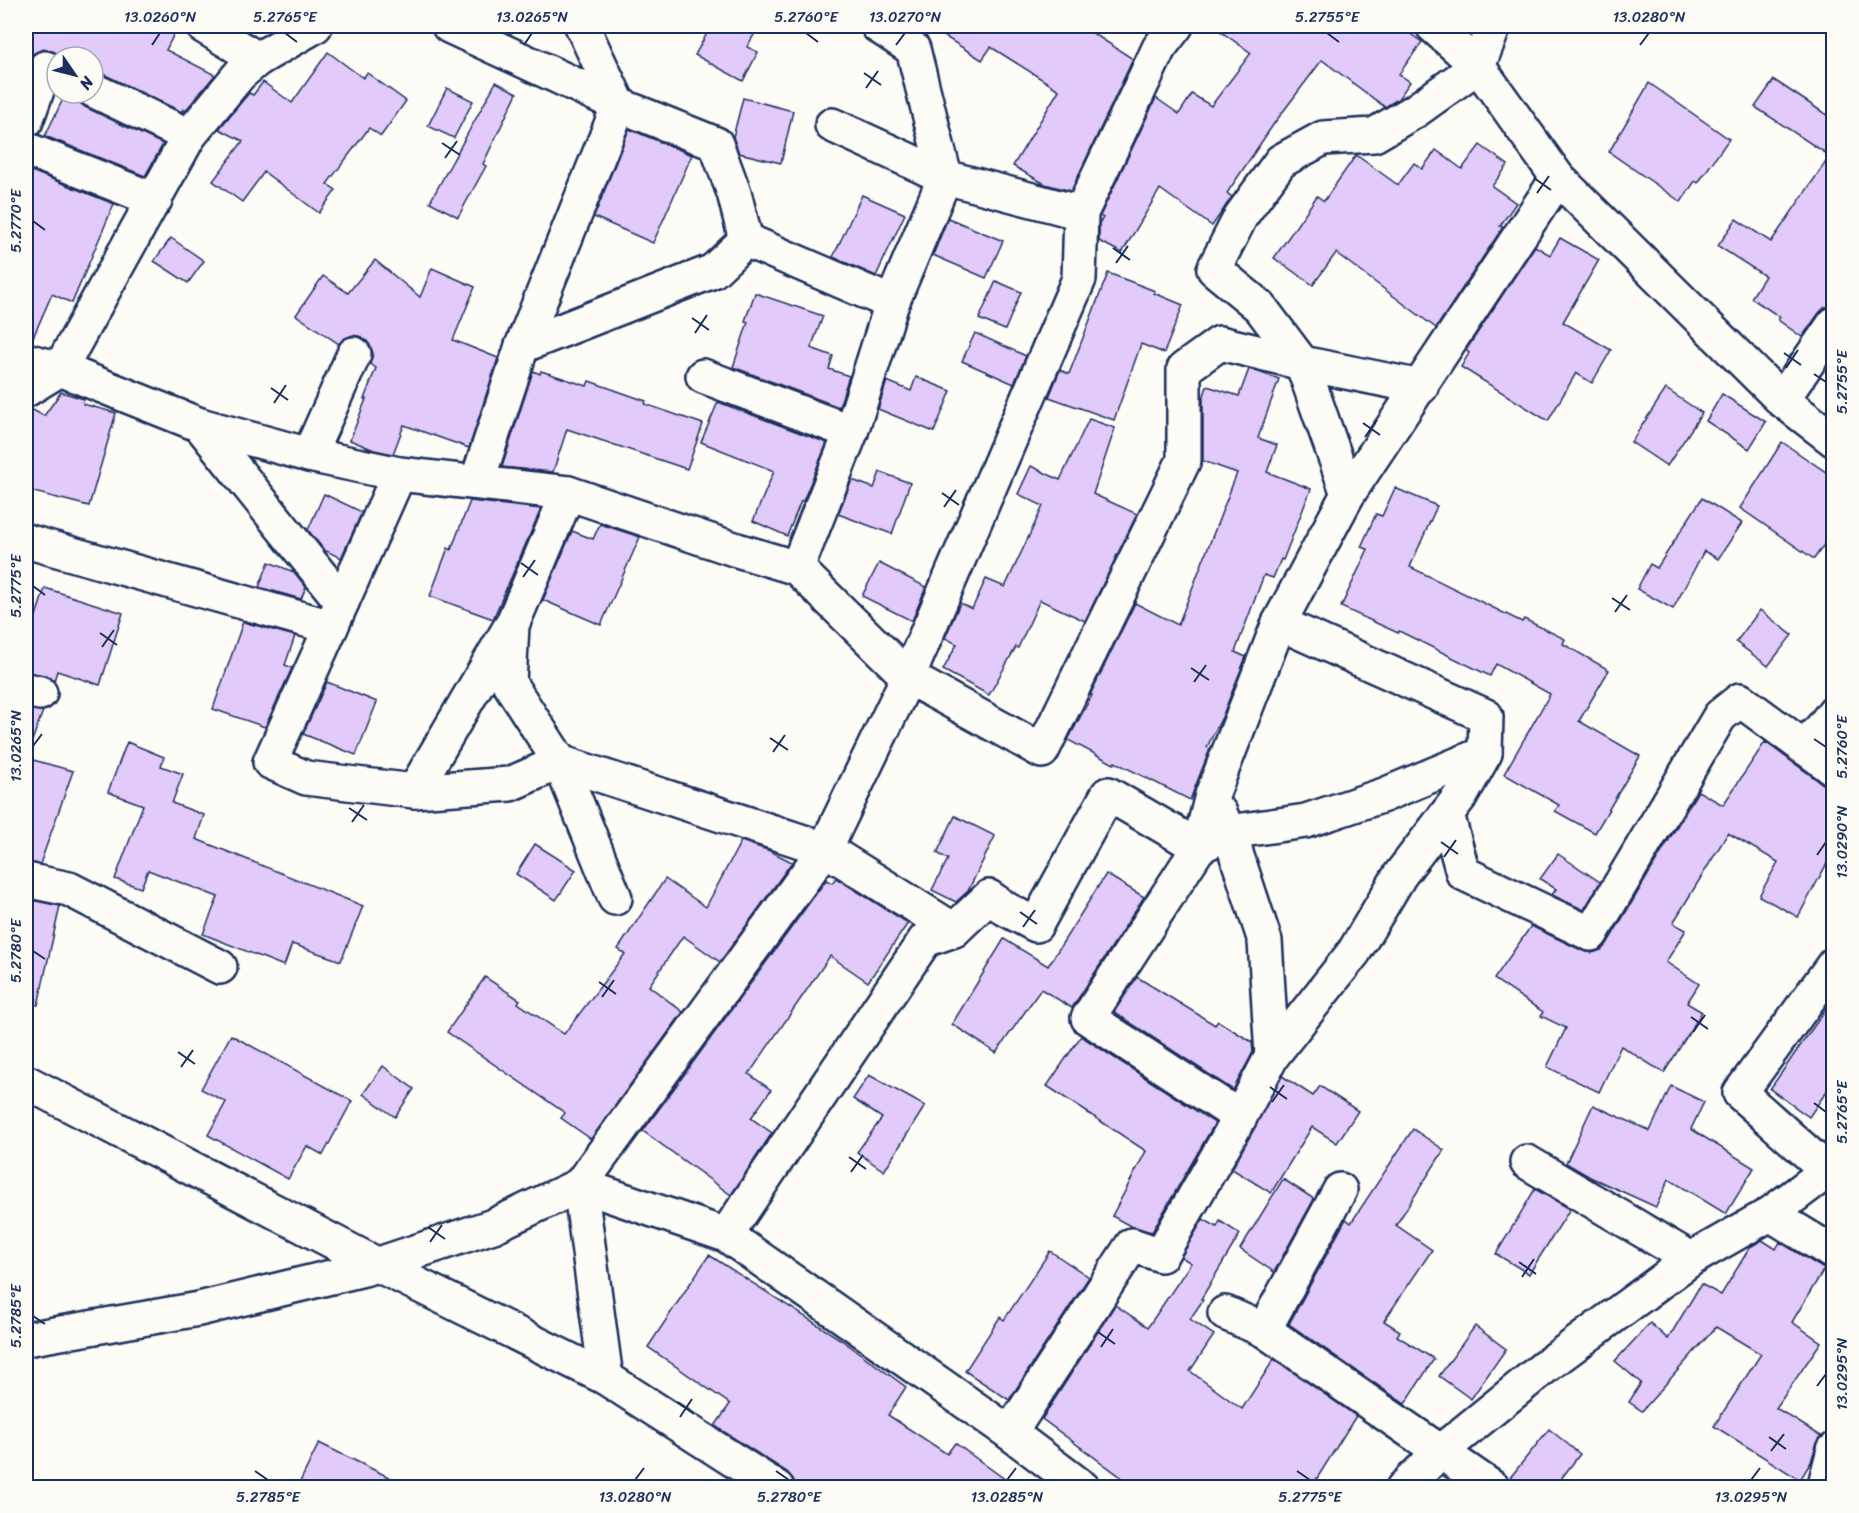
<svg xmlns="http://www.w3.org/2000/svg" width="1859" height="1513" font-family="Sriracha,sans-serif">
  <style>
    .building { fill: #e2cafa; stroke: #1b2f5e; stroke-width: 1.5 }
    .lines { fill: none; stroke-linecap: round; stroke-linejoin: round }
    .minor-casing { stroke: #1b2f5e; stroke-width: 38 }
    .minor { stroke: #fdfcf7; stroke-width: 33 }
    .ticks { fill: none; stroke: #1b2f5e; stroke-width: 2 }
    .neatline { fill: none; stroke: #1b2f5e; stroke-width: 2 }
    .ticks-label { font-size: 15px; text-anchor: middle; fill: #1b2f5e }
  </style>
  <rect width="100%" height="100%" fill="#fdfcf7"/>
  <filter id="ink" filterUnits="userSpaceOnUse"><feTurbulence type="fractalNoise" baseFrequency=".0167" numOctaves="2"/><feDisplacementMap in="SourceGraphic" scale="12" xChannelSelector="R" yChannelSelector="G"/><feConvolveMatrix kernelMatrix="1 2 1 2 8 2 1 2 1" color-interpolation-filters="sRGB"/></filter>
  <g filter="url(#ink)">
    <g class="building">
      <polygon points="26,26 178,26 166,50 215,75 185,111 183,109 182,112 101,73 93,71 93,57 66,57 52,51 43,49 34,53 29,59 26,57"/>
      <polygon points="711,26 759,26 747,47 758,52 743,81 695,55"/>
      <polygon points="928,26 1082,26 1133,59 1071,191 1045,184 1013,166 1059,90 991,47 982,60"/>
      <polygon points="1213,26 1399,26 1422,42 1399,74 1410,82 1398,99 1385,107 1322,60 1273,125 1227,193 1232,197 1212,226 1160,189 1122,253 1099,241 1099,223 1103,218 1100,216 1156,98 1179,114 1192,94 1211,106 1251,53"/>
      <polygon points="328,52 363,78 367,73 406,101 381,136 369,128 327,184 336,190 319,213 264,172 242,202 213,181 243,141 219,129 249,93 253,95 263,82 292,103"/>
      <polygon points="1774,80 1833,119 1833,306 1825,307 1819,313 1802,337 1778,320 1780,317 1751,298 1765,276 1718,246 1736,219 1771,242 1830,156 1755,107"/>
      <polygon points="496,82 517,93 483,164 486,166 458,217 430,202"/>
      <polygon points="1649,83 1729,139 1698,183 1695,181 1681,202 1609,152"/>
      <polygon points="447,88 473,101 454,138 428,126"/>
      <polygon points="66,93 75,93 78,101 85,107 163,144 145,176 45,136"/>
      <polygon points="743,98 793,111 781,163 739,153 733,137"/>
      <polygon points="629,129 692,155 653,243 594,217"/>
      <polygon points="1480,145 1508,165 1492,186 1516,203 1500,226 1503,227 1436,328 1336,253 1313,285 1274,258 1317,196 1324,201 1356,155 1398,185 1414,163 1422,169 1436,150 1462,169"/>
      <polygon points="29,170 114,204 72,303 52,294 31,342 26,342 26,177"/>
      <polygon points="862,195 905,214 876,276 833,257"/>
      <polygon points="948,218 1003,241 986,278 933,255"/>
      <polygon points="171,238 204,261 188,283 154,261"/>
      <polygon points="1560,238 1599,260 1563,322 1611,350 1592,383 1576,373 1548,421 1461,367 1469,353 1466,350 1535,246 1550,255"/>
      <polygon points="375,260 420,297 432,268 475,287 453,340 498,358 469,448 404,425 393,454 374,450 350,440 366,399 364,399 376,368 370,364 373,353 369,344 362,337 353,335 344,339 339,344 296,315 323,276 348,293"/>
      <polygon points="1108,273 1155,291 1154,293 1183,305 1164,353 1141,344 1114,420 1049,397 1060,370 1069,374"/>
      <polygon points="996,281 1021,292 1005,330 979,319"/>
      <polygon points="755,293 823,316 811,348 833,356 829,369 849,376 839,407 733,367 748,322 745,321"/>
      <polygon points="975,333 1026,356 1014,384 962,361"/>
      <polygon points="1249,369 1279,379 1258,438 1277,445 1267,472 1311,489 1283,560 1281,559 1273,578 1264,575 1235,652 1246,657 1222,717 1207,747 1210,749 1190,800 1115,762 1114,764 1068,740 1092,695 1090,695 1135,603 1178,625 1237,473 1203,461 1203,399 1207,386 1239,396"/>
      <polygon points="533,371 540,374 541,371 587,386 589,381 646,401 645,404 703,424 687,469 567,429 553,472 502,467"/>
      <polygon points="916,377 951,391 934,432 878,409 887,381 911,391"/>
      <polygon points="1666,389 1702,413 1667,466 1631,442"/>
      <polygon points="61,392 84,399 83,404 116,413 89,506 26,490 26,409 29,408 44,416"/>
      <polygon points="1722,394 1766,422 1749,449 1706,421"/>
      <polygon points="718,402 827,443 803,501 801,501 787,536 753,521 774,471 701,442"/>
      <polygon points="1089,419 1115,428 1093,494 1137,514 1085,621 1040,600 1018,648 1016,647 989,695 943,670 957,644 945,638 960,603 972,609 986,579 1005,587 1043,506 1018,494 1031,466 1060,480"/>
      <polygon points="1782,442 1833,477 1833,532 1814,559 1740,508"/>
      <polygon points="880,472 910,483 892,534 838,514 852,480 874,488"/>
      <polygon points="1395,488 1437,506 1410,567 1522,622 1524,619 1565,639 1563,644 1609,670 1579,721 1640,756 1595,833 1555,811 1559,805 1504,774 1550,694 1496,664 1490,676 1399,631 1398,633 1341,607 1368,549 1361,547 1376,514 1382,516"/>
      <polygon points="324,494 362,512 341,558 324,550 308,530"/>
      <polygon points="1702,498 1742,523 1718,559 1704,551 1673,609 1637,589 1650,564 1657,568"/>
      <polygon points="470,501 541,509 493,619 430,596 448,548 451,550"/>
      <polygon points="600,524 640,537 601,625 543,600 572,531 593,539"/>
      <polygon points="269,562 294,572 306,587 301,599 259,587"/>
      <polygon points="879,563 926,587 912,621 862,596"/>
      <polygon points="45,588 123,613 100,685 57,671 54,681 44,675 26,672 26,647"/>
      <polygon points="1760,610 1792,635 1768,666 1736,642"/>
      <polygon points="243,622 295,636 285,665 292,668 265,727 213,709"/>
      <polygon points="327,682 377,702 356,755 303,734"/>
      <polygon points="26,709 43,711 29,749 26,748"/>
      <polygon points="127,742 164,757 161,766 183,774 172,803 204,815 196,839 363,906 341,961 292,944 284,966 203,934 218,897 148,870 141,888 115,879 143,805 108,792"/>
      <polygon points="1765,742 1823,784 1833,787 1833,852 1798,917 1759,896 1778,862 1728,833 1673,923 1686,930 1666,962 1699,984 1687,1003 1702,1012 1664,1073 1621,1046 1599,1092 1547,1067 1566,1028 1541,1016 1543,1012 1494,979 1531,926 1583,951 1592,953 1601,950 1607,944 1698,791 1723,805"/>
      <polygon points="26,758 73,771 40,864 26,862"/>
      <polygon points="955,816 995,836 968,891 956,902 932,890 948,859 937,853"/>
      <polygon points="741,841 770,851 792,862 720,962 683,936 649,986 683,1012 591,1139 561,1118 565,1113 447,1032 485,977 520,1000 518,1003 564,1034 625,954 618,949 665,879 706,907"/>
      <polygon points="535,844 576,870 556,900 516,874"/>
      <polygon points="1558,854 1600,882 1584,910 1552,895 1556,889 1540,879"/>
      <polygon points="1106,874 1144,897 1072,1008 1041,989 996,1053 952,1024 1004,939 1048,966"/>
      <polygon points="836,878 908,923 868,982 830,956 749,1074 771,1090 751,1118 772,1133 731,1195 643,1131 826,880 832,883"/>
      <polygon points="26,899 60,906 38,1005 26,1004"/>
      <polygon points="1137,977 1215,1025 1218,1021 1252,1042 1253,1052 1233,1090 1114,1012"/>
      <polygon points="1833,999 1833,1082 1809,1117 1770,1089"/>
      <polygon points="231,1035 352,1101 323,1155 307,1146 288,1179 208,1135 226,1102 201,1089"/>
      <polygon points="1081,1036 1215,1123 1152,1232 1132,1227 1112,1216 1146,1151 1047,1086"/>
      <polygon points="383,1066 414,1089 395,1117 363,1094"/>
      <polygon points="869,1075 925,1106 884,1171 857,1152 882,1118 853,1099"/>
      <polygon points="1282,1076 1313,1096 1320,1086 1358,1111 1337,1143 1312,1127 1271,1193 1232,1169"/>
      <polygon points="1671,1086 1704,1102 1691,1129 1754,1168 1726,1214 1669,1179 1656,1207 1590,1177 1566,1163 1593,1105 1650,1131"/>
      <polygon points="1413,1129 1444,1150 1396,1225 1432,1250 1384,1321 1400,1331 1397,1336 1434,1359 1405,1404 1289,1324 1346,1219 1351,1223"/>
      <polygon points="1283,1179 1314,1199 1274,1272 1240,1249"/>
      <polygon points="1535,1189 1570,1209 1529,1274 1496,1254"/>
      <polygon points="1203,1219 1217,1227 1220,1221 1240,1234 1201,1299 1203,1300 1190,1319 1214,1335 1190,1371 1242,1409 1274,1359 1356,1416 1311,1488 1113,1488 1121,1477 1042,1419 1115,1305 1148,1327 1191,1263 1181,1257"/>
      <polygon points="1762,1240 1776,1249 1780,1242 1824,1269 1792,1322 1821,1342 1776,1408 1821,1436 1816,1445 1811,1462 1800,1480 1714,1426 1761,1354 1716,1327 1642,1411 1629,1402 1641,1383 1615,1361 1650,1323 1668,1339 1701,1284 1721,1295 1750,1247"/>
      <polygon points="1050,1251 1089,1277 1009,1400 965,1371 1000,1317 1004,1320"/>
      <polygon points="709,1255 843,1341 906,1387 888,1415 947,1454 955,1443 1017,1488 796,1488 793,1479 787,1472 715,1426 730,1404 648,1347"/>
      <polygon points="1475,1326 1506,1349 1471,1399 1439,1376"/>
      <polygon points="1549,1429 1580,1454 1554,1488 1511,1488 1509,1479"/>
      <polygon points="319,1443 411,1488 297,1488"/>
    </g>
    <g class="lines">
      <defs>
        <g id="minor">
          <polyline points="203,26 258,59"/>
          <polyline points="449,26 619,105 716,144 734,193 746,240 892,303 945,177 913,49 878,26"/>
          <polyline points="1433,26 1478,66 1558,178 1782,400 1834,440"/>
          <polyline points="93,90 189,136"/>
          <polyline points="26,121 45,68 57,73"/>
          <polyline points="832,125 945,177 1081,213"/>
          <polyline points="26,149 155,200"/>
          <polyline points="522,346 713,271 746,240"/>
          <polyline points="26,360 60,369 200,425 309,455 399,474 568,493 737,550 797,568 908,677 1042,751 1184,460 1184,369 1220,343 1302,363 1421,387"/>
          <polyline points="703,376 851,432"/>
          <polyline points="26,390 60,369 189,136 240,74 258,59 315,26"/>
          <polyline points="1782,400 1834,324"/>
          <polyline points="309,455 354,354"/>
          <polyline points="477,482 522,346 619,105 582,26"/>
          <polyline points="568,493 512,625 509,683 560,762 615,898"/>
          <polyline points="1348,494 1302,363 1260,307 1214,269 1241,216 1281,161 1323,138 1374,135 1415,111 1478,66 1494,26"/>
          <polyline points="26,541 331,627 342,602 200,425"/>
          <polyline points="797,568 851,432 892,303"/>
          <polyline points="342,602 399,474"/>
          <polyline points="331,627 270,762 306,778 414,791 510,784 560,762 825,849 954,930 989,897 1006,909 1036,925 1108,794 1199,847"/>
          <polyline points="26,690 40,693"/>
          <polyline points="1803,747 1821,729 1834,712"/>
          <polyline points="414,791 509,629"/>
          <polyline points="1220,813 1229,832 1265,941 1272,1056"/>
          <polyline points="1447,814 1463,873 1591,934 1720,716 1740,700 1834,769"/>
          <polyline points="1199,847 1229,832 1306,821 1384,795 1485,753"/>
          <polyline points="26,880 69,889 220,967"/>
          <polyline points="26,1082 376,1264 606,1378 777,1488"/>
          <polyline points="1240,1117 1088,1018 1199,847 1212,795 1279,623 1348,494 1558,178"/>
          <polyline points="1527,1162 1691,1259"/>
          <polyline points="1828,1171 1740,1093 1834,964"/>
          <polyline points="1770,1214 1834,1253"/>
          <polyline points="726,1235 925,940 954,930"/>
          <polyline points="1225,1313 1264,1330 1493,1488"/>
          <polyline points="1264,1330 1340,1190"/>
          <polyline points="26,1339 199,1309 364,1269 493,1226 580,1185 726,1235 1010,1433 1132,1245 1161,1255 1240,1117 1272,1056 1354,952 1400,875 1462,794 1485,753 1486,716 1279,623"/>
          <polyline points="606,1378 580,1185 825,849 908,677 1079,279 1081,213 1159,48 1176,26"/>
          <polyline points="1010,1433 1083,1488"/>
          <polyline points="1403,1488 1441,1451 1546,1366 1691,1259 1770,1214 1834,1166"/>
          <polyline points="1824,1488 1834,1450"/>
        </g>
      </defs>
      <use href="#minor" class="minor-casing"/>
      <use href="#minor" class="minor"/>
    </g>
  </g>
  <path class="ticks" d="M285,33L297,42M806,33L818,42M1327,33L1339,42M152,45L160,33M524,45L532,33M896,45L905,33M1640,45L1649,33M864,73L881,85M866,88L878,71M442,143L460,155M445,158L457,141M1534,178L1551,190M1537,193L1549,176M33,221L45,230M1113,248L1130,260M1116,263L1128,246M692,318L709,330M695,333L707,315M1784,353L1801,365M1786,368L1798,350M1814,374L1826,382M271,388L288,400M274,403L286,385M1363,423L1380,435M1365,437L1377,420M942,493L959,505M944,507L956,490M521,563L538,575M523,577L535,560M33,586L45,595M1612,598L1630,610M1615,612L1627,595M100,633L117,645M102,647L114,630M1191,668L1209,680M1194,682L1206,665M770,738L788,750M1814,739L1826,747M33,746L42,734M773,752L785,735M349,808L367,820M352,822L364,805M1441,842L1458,854M1817,855L1826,842M1444,857L1456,840M1020,912L1037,924M1023,927L1035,910M33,951L45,959M599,982L616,994M602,997L614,980M1691,1017L1708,1029M1693,1032L1705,1015M178,1052L195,1064M181,1067L193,1050M1270,1087L1287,1099M1272,1102L1284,1085M1814,1103L1826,1112M849,1157L866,1169M851,1172L863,1155M428,1227L445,1239M430,1242L442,1225M1519,1262L1536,1274M1522,1277L1534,1259M33,1316L45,1324M1098,1332L1115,1344M1101,1347L1113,1329M1817,1386L1826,1374M677,1402L694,1414M680,1417L692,1399M1769,1437L1786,1449M1771,1451L1784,1434M255,1471L268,1480M776,1471L789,1480M1297,1471L1310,1480M635,1480L644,1468M1007,1480L1016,1468M1751,1480L1760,1468"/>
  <rect width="1859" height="1513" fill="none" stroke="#fdfcf7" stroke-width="66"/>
  <g transform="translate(75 75) rotate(125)"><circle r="28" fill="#fdfcf7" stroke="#a3aaba" stroke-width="1.5"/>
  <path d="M0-4.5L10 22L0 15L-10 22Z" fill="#1b2f5e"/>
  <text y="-9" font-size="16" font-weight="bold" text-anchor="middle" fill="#1b2f5e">N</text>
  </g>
  <rect x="33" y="33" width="1793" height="1447" class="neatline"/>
  <g class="ticks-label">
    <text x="160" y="22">13.0260°N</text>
    <text x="285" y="22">5.2765°E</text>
    <text x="532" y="22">13.0265°N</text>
    <text x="806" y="22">5.2760°E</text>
    <text x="905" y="22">13.0270°N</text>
    <text x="1327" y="22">5.2755°E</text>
    <text x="1649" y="22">13.0280°N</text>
    <text transform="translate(16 221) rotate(-90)" y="5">5.2770°E</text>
    <text transform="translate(1842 382) rotate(-90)" y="5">5.2755°E</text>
    <text transform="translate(16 586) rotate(-90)" y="5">5.2775°E</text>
    <text transform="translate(16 746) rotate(-90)" y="5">13.0265°N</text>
    <text transform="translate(1842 747) rotate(-90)" y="5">5.2760°E</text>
    <text transform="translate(1842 842) rotate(-90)" y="5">13.0290°N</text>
    <text transform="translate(16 951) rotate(-90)" y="5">5.2780°E</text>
    <text transform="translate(1842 1112) rotate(-90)" y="5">5.2765°E</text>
    <text transform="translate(16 1316) rotate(-90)" y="5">5.2785°E</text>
    <text transform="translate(1842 1374) rotate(-90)" y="5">13.0295°N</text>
    <text x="268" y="1502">5.2785°E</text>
    <text x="635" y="1502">13.0280°N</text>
    <text x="789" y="1502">5.2780°E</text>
    <text x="1007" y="1502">13.0285°N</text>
    <text x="1310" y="1502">5.2775°E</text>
    <text x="1751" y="1502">13.0295°N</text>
  </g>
</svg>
